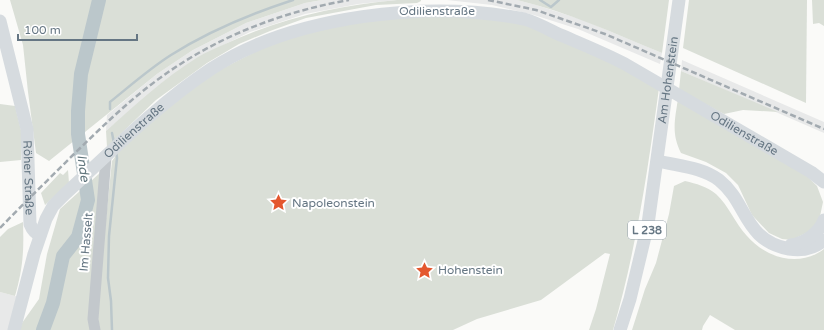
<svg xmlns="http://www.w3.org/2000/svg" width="824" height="330" font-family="'Varela Round',sans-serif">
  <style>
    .built { fill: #e8e9e9 }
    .green { fill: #dadfd7 }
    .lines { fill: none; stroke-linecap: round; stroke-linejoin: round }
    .stream { stroke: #bbc7cb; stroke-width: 2.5 }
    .river { stroke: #bbc7cb; stroke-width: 14 }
    .minor { stroke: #c3c8cc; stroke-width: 11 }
    .major { stroke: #d6dbdf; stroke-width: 13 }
    .rail { stroke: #a2aab0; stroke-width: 2.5; stroke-dasharray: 6 3; stroke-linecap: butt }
    .labels { text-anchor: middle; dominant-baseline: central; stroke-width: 4; stroke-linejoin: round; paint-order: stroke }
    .shield { fill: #fff; stroke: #939fa8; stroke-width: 1 }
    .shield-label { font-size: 11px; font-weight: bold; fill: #657683 }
    .street-label { font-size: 12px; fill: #657683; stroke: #fff }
    .poi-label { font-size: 12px; fill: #657683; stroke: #fff; text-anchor: start }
    .water-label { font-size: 13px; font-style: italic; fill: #60757c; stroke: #fff }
  </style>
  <rect width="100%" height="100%" fill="#fafaf8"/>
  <g class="built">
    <polygon points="322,0 397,0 358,4 305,14 250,32 199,57 163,82 106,131 107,115 157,74 193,50 246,23 305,3"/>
    <polygon points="447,0 517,0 536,5 583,20 662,53 660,64 578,29 534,15 492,5"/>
    <polygon points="682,60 824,122 824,133 681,71"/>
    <polygon points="0,292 19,297 10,330 0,330"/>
  </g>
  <g class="green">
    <polygon points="10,0 322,0 305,3 246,23 193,50 157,74 49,161 36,153 28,92 23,45"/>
    <path d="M397,0H421V1L417,3L376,5L306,18L270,31L239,44L207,63L156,100L107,147L106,131C135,105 164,78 198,57C206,52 216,48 225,44C281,18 336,6 397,0Z"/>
    <path d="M517,0H669L662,53C613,33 568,12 517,0Z"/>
    <polygon points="689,0 807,0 806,103 683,48"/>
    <polygon points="812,0 824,0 824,26 819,23 813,24"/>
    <path d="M466,14L523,24L600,54L659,88C648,169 636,251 613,330H589L596,309L610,254L605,253L541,300L477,319L453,330H100L98,318L101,267L112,161L120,150L163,109L214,73L272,43L347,19Z"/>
    <polygon points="681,71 778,112 743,110 724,114 679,90"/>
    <path d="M678,98L807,176L817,186L823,202L819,221L812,230L792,240L782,239L769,233L752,215L738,185L726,173L706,162L681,153C671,133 675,120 678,98Z"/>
    <polygon points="0,104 15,106 21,130 21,160 0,162"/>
    <polygon points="68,170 69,183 45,205 41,193 60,173 63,175"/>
    <polygon points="101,172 91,330 20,330 22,323 39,299 47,254 60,209"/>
    <path d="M685,181C697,184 706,186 716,194C729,206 735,223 747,236C766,258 799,268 824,249V330H735L710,315L703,326L702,330H632L645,289L656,263L669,214L674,186Z"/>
    <path d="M23,222C24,251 23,268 15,296L0,292V237L8,229Z"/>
  </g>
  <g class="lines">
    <g class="stream">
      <polyline points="540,0 551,7 559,0"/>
      <path d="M110,109V102C130,86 149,69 171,55C209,31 250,14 293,0"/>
      <polyline points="112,133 114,143"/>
      <polyline points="112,330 111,301 108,278 109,236 117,158 116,151"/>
    </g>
    <polyline class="river" points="43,330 53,303 63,256 78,237 88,200 78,134 78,111 81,74 99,0"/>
    <polyline class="minor" points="95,330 93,319 106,157"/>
    <g class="major">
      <path id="s1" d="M0,21L27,129L30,224C32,229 35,233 40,235"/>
      <path d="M658,161C678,166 702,167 719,180C748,203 743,240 789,249C802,251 814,249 824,240"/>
      <path d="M791,245C805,243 819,233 824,220"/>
      <path id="s2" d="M14,330L34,254L46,219L53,206L65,194C112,151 158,104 211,69C294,15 428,0 524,19C535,22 546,28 556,33C579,43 602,52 625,64L811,172L824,182"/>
      <path id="s3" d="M620,330L630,299L648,224L679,0"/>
    </g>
    <g class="rail">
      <polyline points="488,0 536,10 605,34 824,129"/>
      <path d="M0,228C24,203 49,179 73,155C101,128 128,101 160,78C216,37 281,12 349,0"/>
    </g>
  </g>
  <defs>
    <symbol id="sight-bare" viewBox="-9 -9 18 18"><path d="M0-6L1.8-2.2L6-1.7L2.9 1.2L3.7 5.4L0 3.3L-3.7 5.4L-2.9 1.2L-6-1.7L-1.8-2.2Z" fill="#e4572e" stroke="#fff" stroke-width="2.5" paint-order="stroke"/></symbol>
  </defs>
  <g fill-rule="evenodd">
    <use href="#sight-bare" x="266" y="190" width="25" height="25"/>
    <use href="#sight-bare" x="412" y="258" width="25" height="25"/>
  </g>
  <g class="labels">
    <rect class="shield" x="628" y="221" width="38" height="18" rx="3"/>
    <g class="shield-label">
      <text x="647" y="230">L 238</text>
    </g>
    <g class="street-label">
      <text x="437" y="11">Odilienstraße</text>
      <text stroke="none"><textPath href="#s3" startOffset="255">Am Hohenstein</textPath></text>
      <text stroke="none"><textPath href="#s2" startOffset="241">Odilienstraße</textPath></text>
      <text stroke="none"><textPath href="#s2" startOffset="912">Odilienstraße</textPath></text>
      <text stroke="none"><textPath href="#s1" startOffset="160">Röher Straße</textPath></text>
      <text transform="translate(86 242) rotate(-85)">Im Hasselt</text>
    </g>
    <g class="poi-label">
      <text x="292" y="203">Napoleonstein</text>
      <text x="438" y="270">Hohenstein</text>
    </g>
    <g class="water-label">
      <text transform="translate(83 168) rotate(82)">Inde</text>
    </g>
  </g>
  <path d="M18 34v6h119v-6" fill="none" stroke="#657683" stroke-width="2"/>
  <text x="24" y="34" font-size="12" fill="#657683" stroke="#ffffff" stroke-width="3" paint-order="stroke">100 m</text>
</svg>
